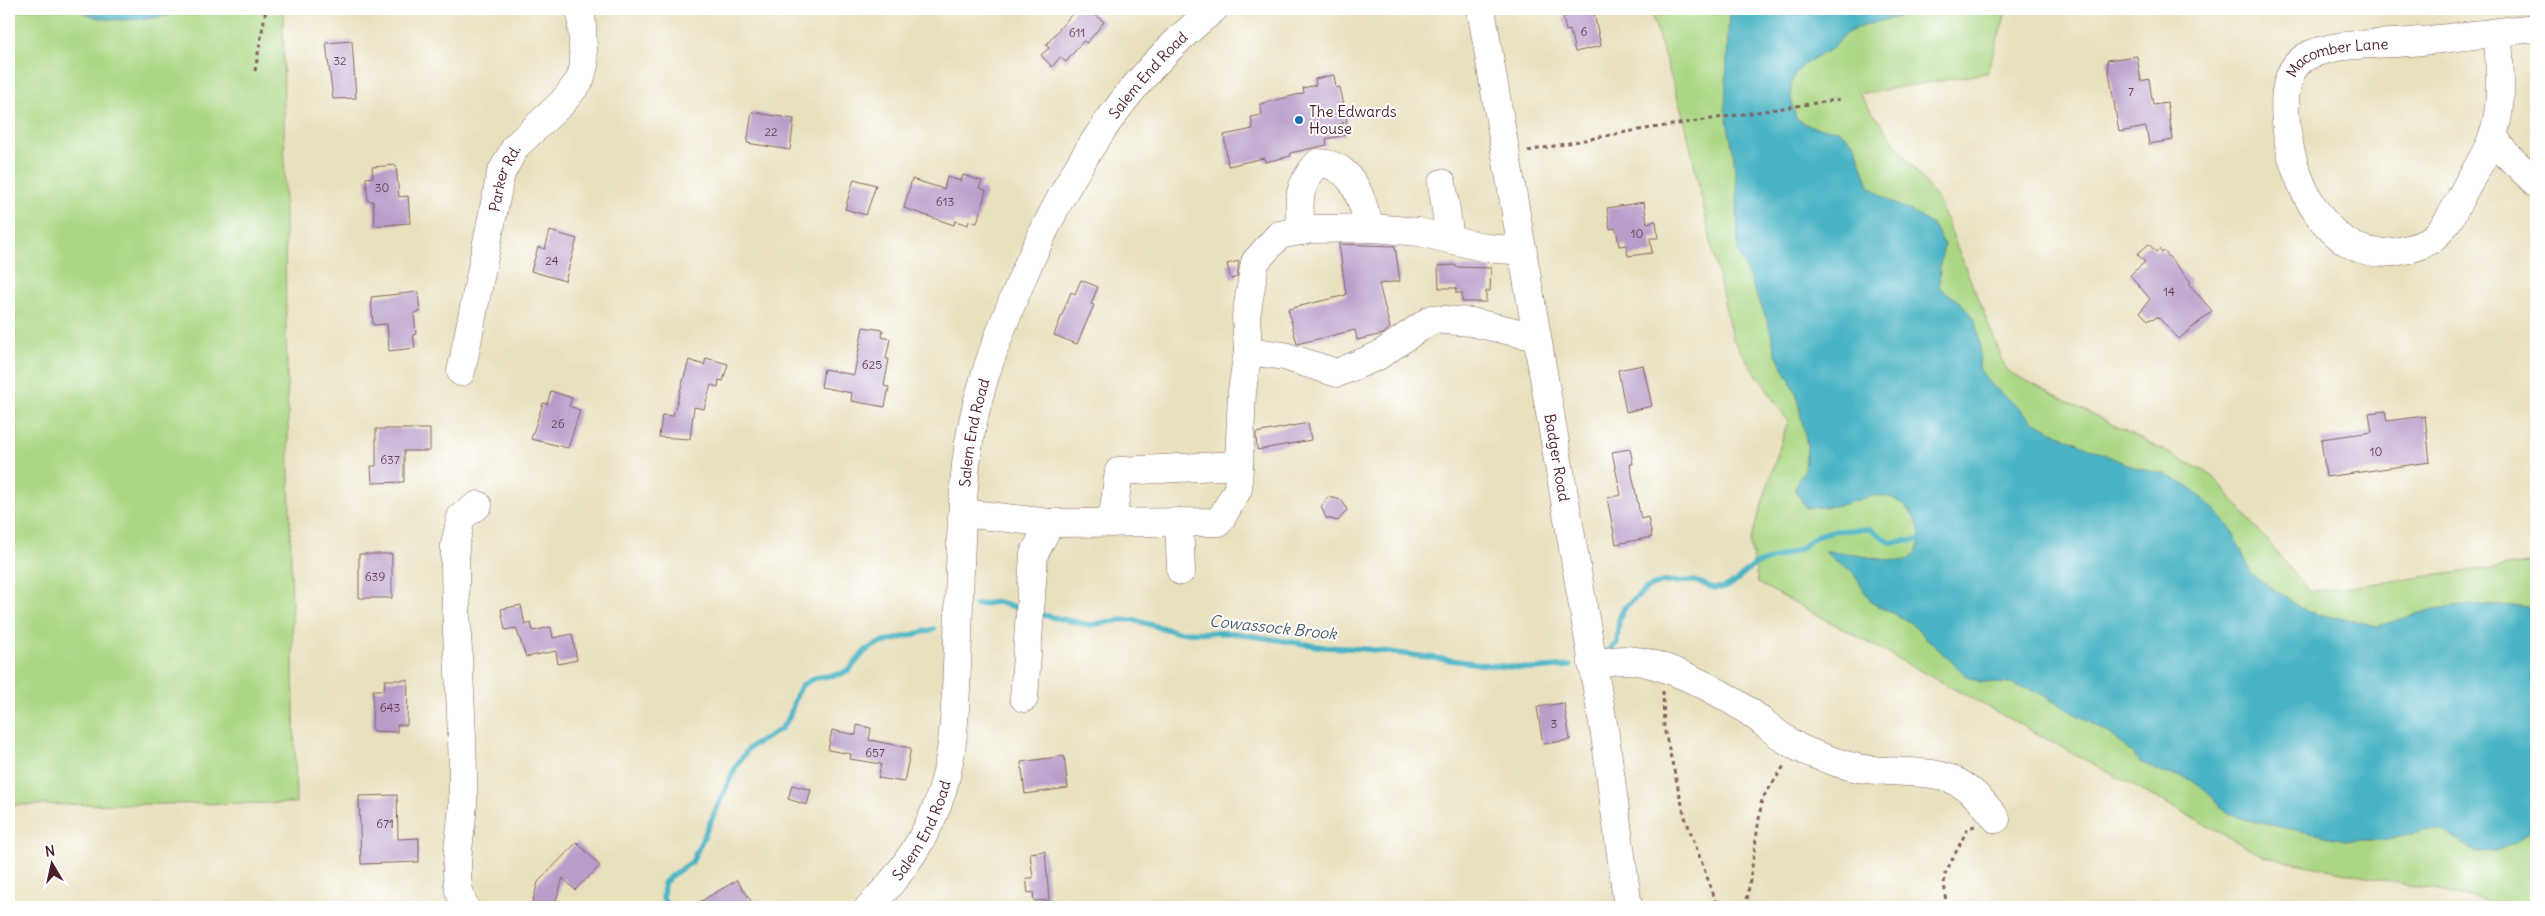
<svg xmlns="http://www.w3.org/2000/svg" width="2545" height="916" font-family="Delius,sans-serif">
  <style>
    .green { fill: #abd784; stroke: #7a7b58 }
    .water { fill: #48b4c5; stroke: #496a78 }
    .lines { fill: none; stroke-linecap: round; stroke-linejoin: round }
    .stream { stroke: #48b4c5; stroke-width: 5.5 }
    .building { fill: #b89cc9 }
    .minor-casing { stroke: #82635e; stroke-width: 29 }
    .path { stroke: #82635e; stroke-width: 3; stroke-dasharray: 4 4; stroke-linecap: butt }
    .minor { stroke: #fff; stroke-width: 28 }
    .poi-dot { fill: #1f6fb2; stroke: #fff; stroke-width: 2 }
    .labels { text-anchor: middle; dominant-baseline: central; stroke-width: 4; stroke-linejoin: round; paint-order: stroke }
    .number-label { font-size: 12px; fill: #663e52 }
    .street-label { font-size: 15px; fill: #4a1f2b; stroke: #fff }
    .poi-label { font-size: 15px; fill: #4a1f2b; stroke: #fff; text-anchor: start }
    .water-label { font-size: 16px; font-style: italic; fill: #495b69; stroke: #fff }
  </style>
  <rect width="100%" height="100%" fill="#fff"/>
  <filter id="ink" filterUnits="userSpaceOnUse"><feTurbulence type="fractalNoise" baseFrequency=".02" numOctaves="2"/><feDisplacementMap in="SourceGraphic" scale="10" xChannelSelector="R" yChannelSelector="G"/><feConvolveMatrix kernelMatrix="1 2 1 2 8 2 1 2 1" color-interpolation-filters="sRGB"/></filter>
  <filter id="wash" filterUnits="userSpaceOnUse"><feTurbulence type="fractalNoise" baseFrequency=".0096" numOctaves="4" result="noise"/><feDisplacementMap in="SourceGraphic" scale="20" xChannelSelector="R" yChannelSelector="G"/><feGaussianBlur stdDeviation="1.12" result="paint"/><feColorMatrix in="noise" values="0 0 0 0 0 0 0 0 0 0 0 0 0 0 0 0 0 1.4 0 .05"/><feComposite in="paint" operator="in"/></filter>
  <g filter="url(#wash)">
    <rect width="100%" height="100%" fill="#e9e0be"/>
    <g class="green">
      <polygon points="9,9 283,9 286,326 296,803 9,805"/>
      <polygon points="1650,9 2007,9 1987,73 1859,94 1939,202 2007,371 2212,475 2310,592 2536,562 2536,907 2520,907 2265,857 1758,583 1750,542 1788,421 1732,338 1685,122"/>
    </g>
    <g class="water">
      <path d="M78,9H187C165,20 99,27 78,9Z"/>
      <path d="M1729,9H1915C1896,21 1869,21 1849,32C1841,36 1837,45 1829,50C1794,68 1783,77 1796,118L1811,127L1838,130L1855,144L1869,186L1891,202L1913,212L1935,227L1944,245L1940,265L1939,287L1961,303L1975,320L1980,345L1979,368L1987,381L2033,421L2071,440L2136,468L2165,474L2192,489L2214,509L2232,530L2252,575L2308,612L2378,626L2434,609L2471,605L2521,606L2536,609V825L2518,842L2497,851L2476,852L2443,831L2423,830L2410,835L2382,840H2345L2251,821L2228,814L2199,784L2182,776L2161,773L2141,762L2112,735L2037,692L2011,684L1980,682L1968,677L1908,621L1872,603L1852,571L1834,560L1825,551C1844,551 1896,565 1909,559C1913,557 1916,552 1918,547C1926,528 1908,503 1889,497C1874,492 1855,502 1840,505C1829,507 1817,507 1806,508L1794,488L1805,469L1807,445L1796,392L1776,354L1768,322L1738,251L1737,190L1733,151L1725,110Z"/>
    </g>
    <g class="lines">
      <g class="stream">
        <polyline points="975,605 998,602 1022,609"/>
        <polyline points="1038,614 1090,625 1121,620 1134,620 1177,632 1233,633 1324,647 1366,649 1488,665 1535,669 1570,666"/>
        <polyline points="1609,650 1617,643 1619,619 1624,608 1647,588 1662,582 1695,581 1714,588 1723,588 1735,582 1754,565 1798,550 1818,535 1833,531 1870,529 1890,542 1921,540"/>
        <polyline points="667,907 663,897 664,883 672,875 692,862 736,766 749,748 781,729 789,718 796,696 802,685 815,678 841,674 850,669 865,651 877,644 934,629"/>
      </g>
    </g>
    <g id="blocks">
      <g class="building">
        <polygon points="1076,9 1088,9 1104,22 1087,43 1083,41 1066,62 1060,57 1052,67 1041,55 1049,48 1046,45"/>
        <polygon points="1564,9 1593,9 1601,46 1575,52 1570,30 1566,31 1563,17 1566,16"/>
        <polygon points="352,41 356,98 333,99 326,43"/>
        <polygon points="2137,56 2141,81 2149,79 2153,105 2167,103 2173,140 2149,144 2146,127 2119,132 2107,60"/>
        <polygon points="1334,75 1336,88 1340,87 1345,110 1347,122 1342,123 1345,135 1326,139 1327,145 1290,153 1291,156 1265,162 1264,158 1228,166 1224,135 1253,129 1251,117 1262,115 1260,104 1304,93 1303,88 1316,85 1315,79"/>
        <polygon points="752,112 794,119 790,150 747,143"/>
        <polygon points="396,165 399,197 408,196 410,223 375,226 373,201 368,201 366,178 373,177 372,167"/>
        <polygon points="963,175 982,181 979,188 986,190 977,223 969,221 968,225 955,221 954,225 904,208 912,179 944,189 947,177 961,181"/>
        <polygon points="854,179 876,185 866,215 845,209"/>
        <polygon points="1644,202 1647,223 1656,221 1658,238 1650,238 1652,253 1628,256 1626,245 1619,246 1616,228 1610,229 1607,208"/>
        <polygon points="550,231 577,239 565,281 531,271 538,247 545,249"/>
        <polygon points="1339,244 1395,246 1400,281 1379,284 1390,328 1383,334 1357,340 1355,330 1297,344 1288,309 1346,295"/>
        <polygon points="2149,244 2156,252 2159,249 2162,253 2164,251 2191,282 2189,284 2212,311 2179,339 2158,317 2148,320 2140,312 2150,299 2130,275 2145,262 2137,254"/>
        <polygon points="1239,261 1237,277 1231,279 1227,264"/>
        <polygon points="1456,265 1456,267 1491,268 1490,291 1486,291 1486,302 1462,302 1462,293 1456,293 1456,288 1439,288 1438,266"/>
        <polygon points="1081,280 1098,287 1091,304 1094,305 1077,344 1054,335 1071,292 1075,294"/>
        <polygon points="418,292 420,312 414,313 416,334 413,335 415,348 389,351 387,324 373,325 371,297"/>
        <polygon points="863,327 883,330 882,337 890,339 886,359 889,359 884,386 889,387 885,407 851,401 852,393 821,387 824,369 854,375"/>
        <polygon points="706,358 728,364 723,381 719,380 718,387 711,385 704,409 694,407 690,439 659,437 662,415 673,416 689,360 704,365"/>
        <polygon points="1643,365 1652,406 1626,412 1618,370"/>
        <polygon points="551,391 572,398 569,406 580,410 568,448 531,439 543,403 547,404"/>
        <polygon points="2385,411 2387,421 2425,416 2430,462 2326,477 2321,439 2372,432 2369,413"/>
        <polygon points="1308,423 1311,440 1257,450 1256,433"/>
        <polygon points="376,429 430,429 430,451 404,451 404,482 372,483 371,466 376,466"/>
        <polygon points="1630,449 1633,464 1630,464 1641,519 1648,517 1652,537 1616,544 1607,498 1621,495 1612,452"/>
        <polygon points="1328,497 1342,500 1347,510 1338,521 1326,518 1321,507"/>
        <rect x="359" y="554" width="33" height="44"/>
        <polygon points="521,605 525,625 531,623 533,631 551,627 553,638 572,634 577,660 558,664 556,651 526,657 516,628 505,630 501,609"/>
        <polygon points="385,680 408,680 407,725 397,725 397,732 372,731 373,690 384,690"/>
        <polygon points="1564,703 1570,740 1543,744 1537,707"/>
        <polygon points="857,725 871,728 869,740 911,748 904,782 878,778 881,764 850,759 851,754 828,750 832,730 856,735"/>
        <polygon points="1064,756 1068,788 1025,794 1021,762"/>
        <polygon points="792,785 811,790 807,805 788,799"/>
        <polygon points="397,795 398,839 419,838 419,862 361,864 359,796"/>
        <polygon points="577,842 600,866 575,890 563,878 554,907 531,907 538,882"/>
        <polygon points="1045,851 1049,900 1034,901 1033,892 1028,893 1026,878 1033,878 1030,853"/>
        <polygon points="737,880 755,907 691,907"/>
      </g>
    </g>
  </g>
  <g filter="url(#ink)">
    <use href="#blocks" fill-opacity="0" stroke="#82635e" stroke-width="1"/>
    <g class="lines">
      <defs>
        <g id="minor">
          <path id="s1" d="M1481,9L1605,735L1628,907"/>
          <path id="s2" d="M2498,33C2499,66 2504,103 2493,135C2487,154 2474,172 2465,189C2456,206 2449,224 2434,237C2425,245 2411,249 2399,251C2329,266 2290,179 2286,122C2284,102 2284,75 2300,61C2308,54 2318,51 2328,49C2354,43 2384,44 2411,42C2453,38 2495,32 2536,28"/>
          <polyline points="2493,136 2506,154 2536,183"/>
          <polyline points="1442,183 1450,239"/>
          <path d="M1302,231C1297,201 1298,185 1318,163C1354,164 1361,199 1370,228"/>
          <polyline points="1248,351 1246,317 1255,262 1279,235 1311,229 1374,228 1419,232 1487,248 1523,251"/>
          <path id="s3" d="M461,372L501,173L516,146L562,103L580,80L584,66L581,9"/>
          <polyline points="963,513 1050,523 1219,522 1238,489 1242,391 1248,351 1284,356 1337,373 1378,356 1432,319 1471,322 1537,337"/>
          <polyline points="1179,522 1181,571"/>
          <polyline points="1112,523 1119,471 1239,465"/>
          <path d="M1592,664C1604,662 1615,660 1626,660C1666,662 1719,691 1751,713C1770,727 1788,745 1811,753C1826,759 1842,765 1858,768C1920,778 1953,758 1996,819"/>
          <polyline points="1024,698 1034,554 1050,523"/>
          <path d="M465,907C448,875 463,834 463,799C464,714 454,630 455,545L461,517L478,505"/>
          <path id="s4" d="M869,907C895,881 917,851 932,818C954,770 955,716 957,665C960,599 959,531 966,465C972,405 993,348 1016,293C1061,184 1121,82 1214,9"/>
        </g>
      </defs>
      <use href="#minor" class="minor-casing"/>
      <g class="path">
        <polyline points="255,71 266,9"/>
        <polyline points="1528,151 1626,132 1842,99"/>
        <polyline points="1663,691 1664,728 1685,817 1718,907"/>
        <polyline points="1746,907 1762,799 1784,766"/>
        <polyline points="1946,907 1944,876 1968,828 1975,826"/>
      </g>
      <use href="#minor" class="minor"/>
    </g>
  </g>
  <circle class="poi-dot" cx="1299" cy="120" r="5"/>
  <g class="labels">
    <g class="number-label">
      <text x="1584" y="31">6</text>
      <text x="1077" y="32">611</text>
      <text x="340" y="60">32</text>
      <text x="2131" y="91">7</text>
      <text x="771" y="131">22</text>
      <text x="382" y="187">30</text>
      <text x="945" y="201">613</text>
      <text x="1637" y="233">10</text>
      <text x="552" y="260">24</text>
      <text x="2169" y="291">14</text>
      <text x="872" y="364">625</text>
      <text x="558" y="423">26</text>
      <text x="2376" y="451">10</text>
      <text x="390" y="459">637</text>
      <text x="375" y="576">639</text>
      <text x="390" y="707">643</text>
      <text x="1554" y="723">3</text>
      <text x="875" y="752">657</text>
      <text x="385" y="823">671</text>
    </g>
    <g class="street-label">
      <text stroke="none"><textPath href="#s2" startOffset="554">Macomber Lane</textPath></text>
      <text stroke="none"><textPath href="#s4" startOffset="902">Salem End Road</textPath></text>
      <text stroke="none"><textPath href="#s3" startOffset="199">Parker Rd.</textPath></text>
      <text stroke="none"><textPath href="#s4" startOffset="499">Salem End Road</textPath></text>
      <text stroke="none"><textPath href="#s1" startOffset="455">Badger Road</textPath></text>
      <text stroke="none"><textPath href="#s4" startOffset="94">Salem End Road</textPath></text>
    </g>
    <g class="poi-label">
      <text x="1309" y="111">The Edwards<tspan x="1309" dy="17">House</tspan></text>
    </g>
    <g class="water-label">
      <text transform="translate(1273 627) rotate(6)">Cowassock Brook</text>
    </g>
  </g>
  <rect width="2545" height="916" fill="none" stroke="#fff" stroke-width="30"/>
  <g transform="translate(52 864) rotate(351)" stroke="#ffffff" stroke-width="4" paint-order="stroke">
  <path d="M0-4L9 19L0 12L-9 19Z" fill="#4a1f2b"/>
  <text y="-8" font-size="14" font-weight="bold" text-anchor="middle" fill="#4a1f2b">N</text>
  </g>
</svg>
